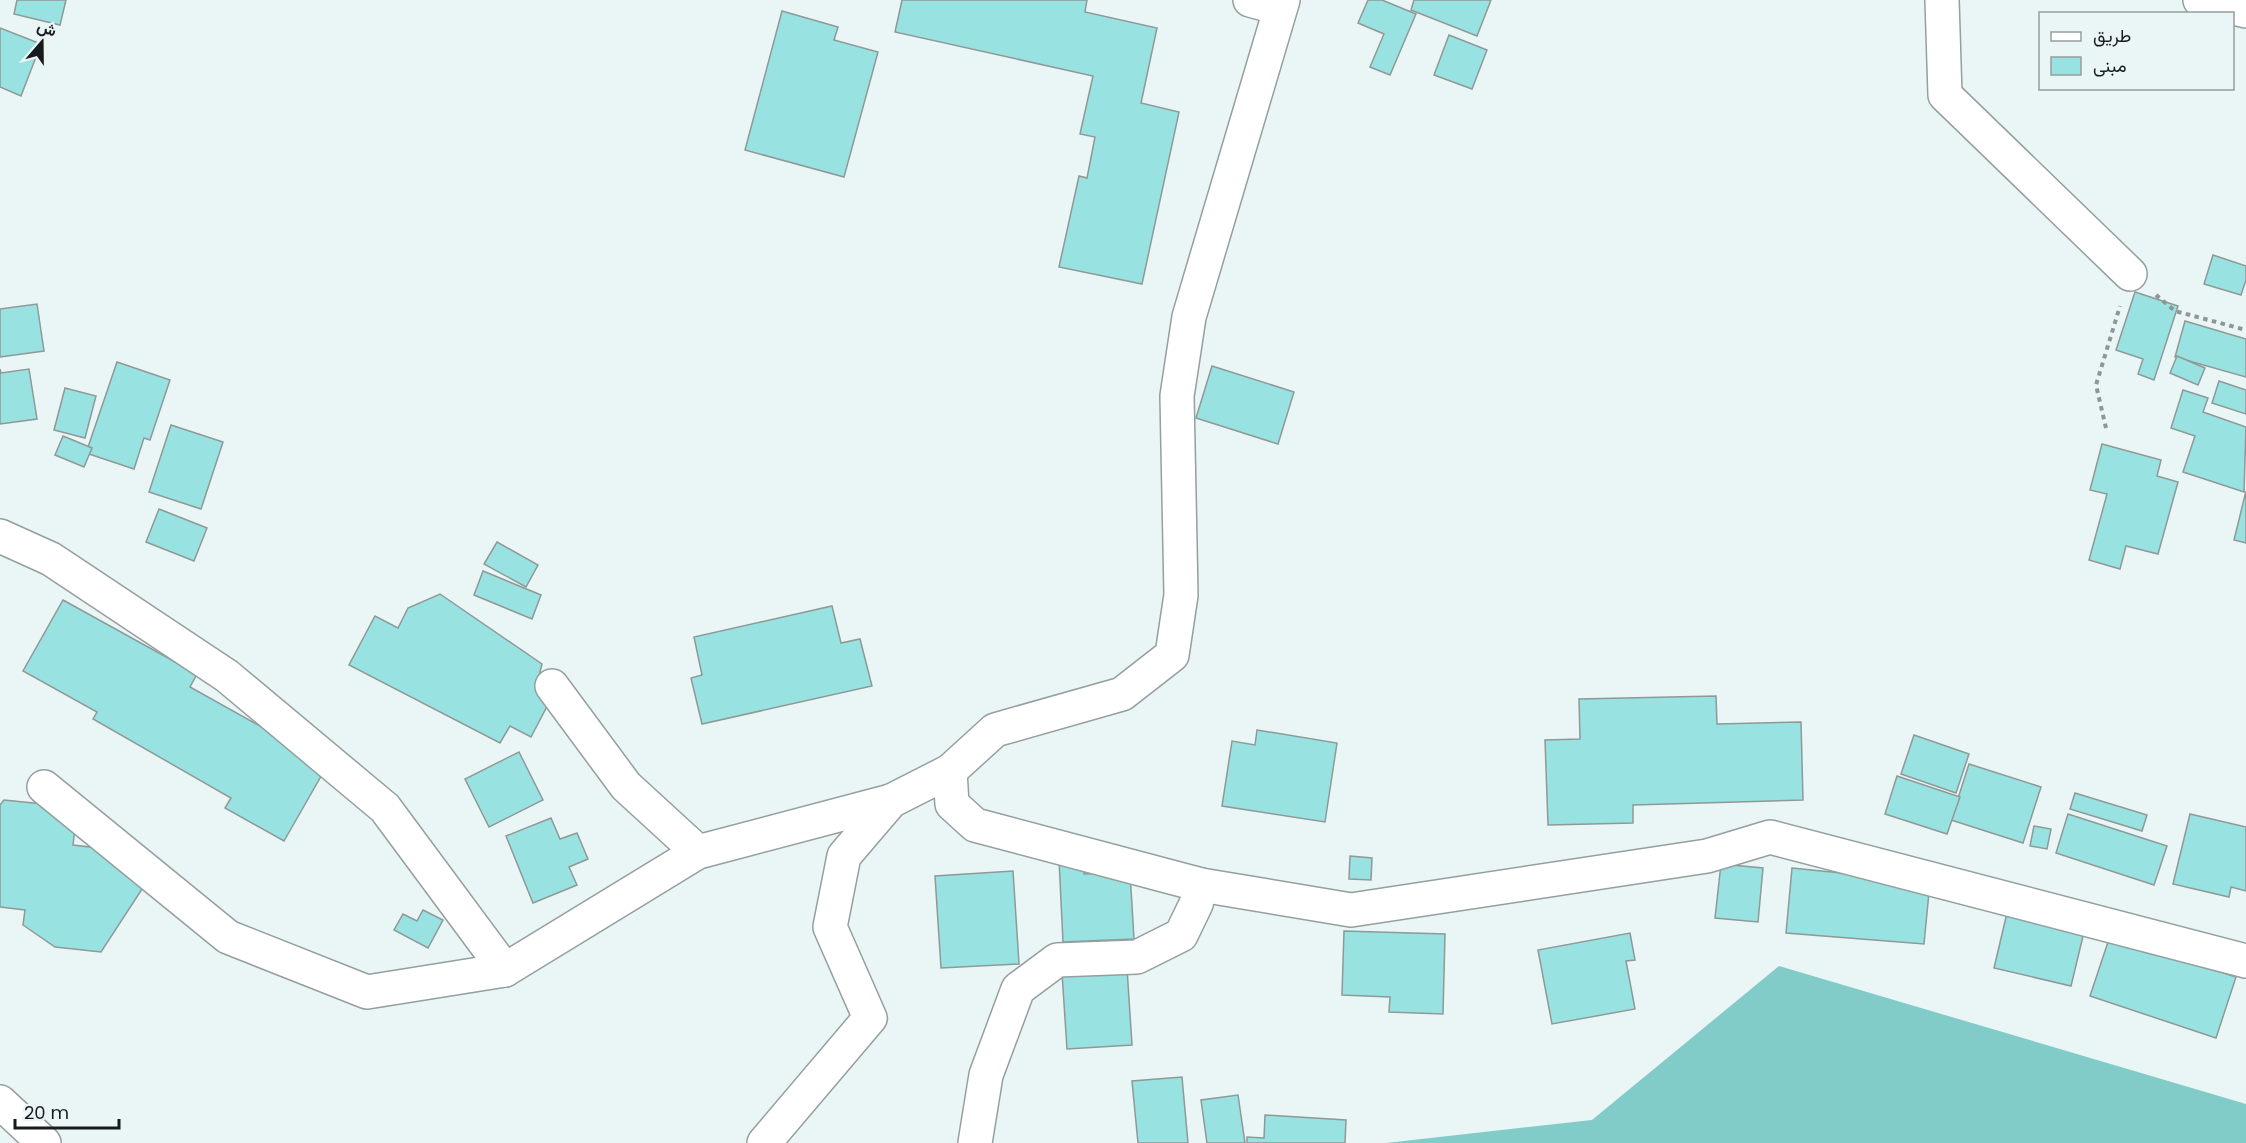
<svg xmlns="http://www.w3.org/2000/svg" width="2246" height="1143" font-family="Poppins,Vazirmatn,sans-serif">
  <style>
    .forest { fill: #81cbc9 }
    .building { fill: #98e3e1; stroke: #8e9998; stroke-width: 1.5 }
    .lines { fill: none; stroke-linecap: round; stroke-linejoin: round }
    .street-casing { stroke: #949f9e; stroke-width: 36 }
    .primary-casing { stroke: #949f9e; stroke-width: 36 }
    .path { stroke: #8e9696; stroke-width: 4; stroke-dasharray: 4.5 4.5; stroke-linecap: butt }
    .street { stroke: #fff; stroke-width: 33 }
    .primary { stroke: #fff; stroke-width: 33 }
  </style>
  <rect width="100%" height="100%" fill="#eaf5f5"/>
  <polygon class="forest" points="1779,966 2246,1104 2246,1143 1386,1143 1592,1120"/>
  <g class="building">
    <polygon points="17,0 66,0 60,25 14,14"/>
    <polygon points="902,0 1087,0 1085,12 1157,28 1141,103 1179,112 1142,284 1059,267 1079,176 1087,178 1095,137 1080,134 1093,76 895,32"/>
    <polygon points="1368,0 1382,0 1416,14 1390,75 1370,67 1384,34 1358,23"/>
    <polygon points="1414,0 1491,0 1477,36 1411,10"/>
    <polygon points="782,11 838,27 834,40 878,52 844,177 745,150"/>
    <polygon points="0,28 41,44 21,96 0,87"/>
    <polygon points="1449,35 1487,50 1472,89 1434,75"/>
    <polygon points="2213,255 2246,266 2246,280 2241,295 2204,284"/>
    <polygon points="2135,292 2178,306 2154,380 2138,374 2143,359 2116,350"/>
    <polygon points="37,304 44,351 0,357 0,309"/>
    <polygon points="2185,321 2246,339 2246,377 2175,357"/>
    <polygon points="2177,356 2205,368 2198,385 2170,373"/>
    <polygon points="117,362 170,380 150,440 144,438 134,469 86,453"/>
    <polygon points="1212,366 1294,392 1278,444 1196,418"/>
    <polygon points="0,369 1,373 29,369 37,419 0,424"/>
    <polygon points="2219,381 2246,390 2246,414 2212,403"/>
    <polygon points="65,388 96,396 85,438 54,430"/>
    <polygon points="2183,390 2208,398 2203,412 2246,427 2244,492 2183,472 2195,436 2171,428"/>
    <polygon points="171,425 223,442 201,509 149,492"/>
    <polygon points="63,436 92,448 84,467 55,455"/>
    <polygon points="2102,444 2161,460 2157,476 2178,482 2158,554 2126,546 2120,569 2089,560 2107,494 2090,490"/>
    <polygon points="2246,491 2246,543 2234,540"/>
    <polygon points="159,509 207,528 194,561 146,542"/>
    <polygon points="497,542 538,565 526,587 484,564"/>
    <polygon points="483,571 541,595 532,619 474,595"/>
    <polygon points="440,594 542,664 537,684 554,693 531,737 510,726 500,743 349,665 375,616 398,628 408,608"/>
    <polygon points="63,600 197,674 190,687 328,764 284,841 225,808 231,798 93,719 97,712 23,671"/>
    <polygon points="832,606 841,643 860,639 872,686 702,724 691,678 702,675 694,637"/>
    <polygon points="1716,696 1717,724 1801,722 1803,800 1633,805 1633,823 1548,825 1545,740 1580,739 1579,699"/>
    <polygon points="1257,730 1337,743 1325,822 1222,806 1232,741 1255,745"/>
    <polygon points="1914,735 1969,754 1956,793 1901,774"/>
    <polygon points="519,752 543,800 489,827 465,779"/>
    <polygon points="1969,764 2041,787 2023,843 1951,820"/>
    <polygon points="1897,776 1960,797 1947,834 1885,814"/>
    <polygon points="2075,793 2147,815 2142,831 2070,809"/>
    <polygon points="4,800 53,805 76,820 73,845 124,851 146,883 101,952 55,947 23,925 25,910 0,907 0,805"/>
    <polygon points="2068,814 2167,846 2154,885 2056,853"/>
    <polygon points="2190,814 2246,827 2246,891 2231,887 2229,897 2173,884"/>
    <polygon points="551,818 560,839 577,833 588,859 569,867 577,885 533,903 506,836"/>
    <polygon points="2034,826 2051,829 2047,849 2030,846"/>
    <polygon points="1350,856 1372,858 1371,880 1349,879"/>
    <polygon points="1083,859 1084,874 1130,872 1134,939 1063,942 1059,860"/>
    <polygon points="1721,864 1763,868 1758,922 1715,918"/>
    <polygon points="1792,868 1930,882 1924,944 1786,933"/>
    <polygon points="1013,871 1019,964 941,968 935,876"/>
    <polygon points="423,910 443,920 428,948 394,930 403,914 417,921"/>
    <polygon points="2007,913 2084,932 2071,986 1994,968"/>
    <polygon points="1344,931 1445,934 1443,1014 1389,1012 1390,997 1342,995"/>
    <polygon points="1630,933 1635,960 1626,961 1635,1009 1552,1024 1538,950"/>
    <polygon points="2110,936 2236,977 2216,1038 2090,996"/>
    <polygon points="1127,968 1132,1045 1067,1049 1062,973"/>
    <polygon points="1182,1077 1188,1143 1138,1143 1132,1081"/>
    <polygon points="1238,1095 1245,1143 1207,1143 1201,1100"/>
    <polygon points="1265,1115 1346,1120 1345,1143 1247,1143 1247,1137 1264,1138"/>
  </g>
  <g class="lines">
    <defs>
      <g id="street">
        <polyline points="1250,0 1279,8"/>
        <polyline points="1283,0 1189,317 1177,396 1181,595 1172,655 1122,694 995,730 950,771 952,804 975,825 1201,885 1351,910 1707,856 1770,837 2246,961"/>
        <polyline points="1942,0 1945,95 2130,274"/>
        <polyline points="0,536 51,559 227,676 385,808 505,970"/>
        <polyline points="552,686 626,786 698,852"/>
        <polyline points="44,787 228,937 367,992 505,970 698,852 891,801"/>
        <polyline points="0,1102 44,1143"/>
        <polyline points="764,1143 870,1018 830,927 844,856 891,801 950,771"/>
        <polyline points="975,1143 986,1075 1018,989 1057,960 1137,957 1181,935 1196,904 1201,885"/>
      </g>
      <polyline id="primary" points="2200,0 2246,11"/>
    </defs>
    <use href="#street" class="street-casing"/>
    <use href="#primary" class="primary-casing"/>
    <g class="path">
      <polyline points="2156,295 2175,311 2246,330"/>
      <polyline points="2106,428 2096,385 2120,306"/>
    </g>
    <use href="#street" class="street"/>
    <use href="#primary" class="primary"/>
  </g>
  <rect x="2039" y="12" width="195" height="78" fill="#eaf5f5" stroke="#969e9e" stroke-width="1.5"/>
  <rect x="2051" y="32" width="30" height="9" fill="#ffffff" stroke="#969e9e" stroke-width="1.5"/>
  <text x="2093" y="42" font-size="18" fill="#171b1b">طريق</text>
  <rect x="2051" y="57" width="30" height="18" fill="#98e3e1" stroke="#969e9e" stroke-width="1.5"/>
  <text x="2093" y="72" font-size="18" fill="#171b1b">مبنى</text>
  <g transform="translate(42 42) rotate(20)" stroke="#eaf5f5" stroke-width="4.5" paint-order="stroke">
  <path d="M0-4.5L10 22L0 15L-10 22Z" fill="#171b1b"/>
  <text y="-9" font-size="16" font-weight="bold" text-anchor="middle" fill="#171b1b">ش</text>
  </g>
  <path d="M15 1119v9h104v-9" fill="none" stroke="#171b1b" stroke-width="3"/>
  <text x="24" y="1119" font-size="18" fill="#171b1b" stroke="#eaf5f5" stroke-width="4.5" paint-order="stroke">20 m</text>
</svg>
